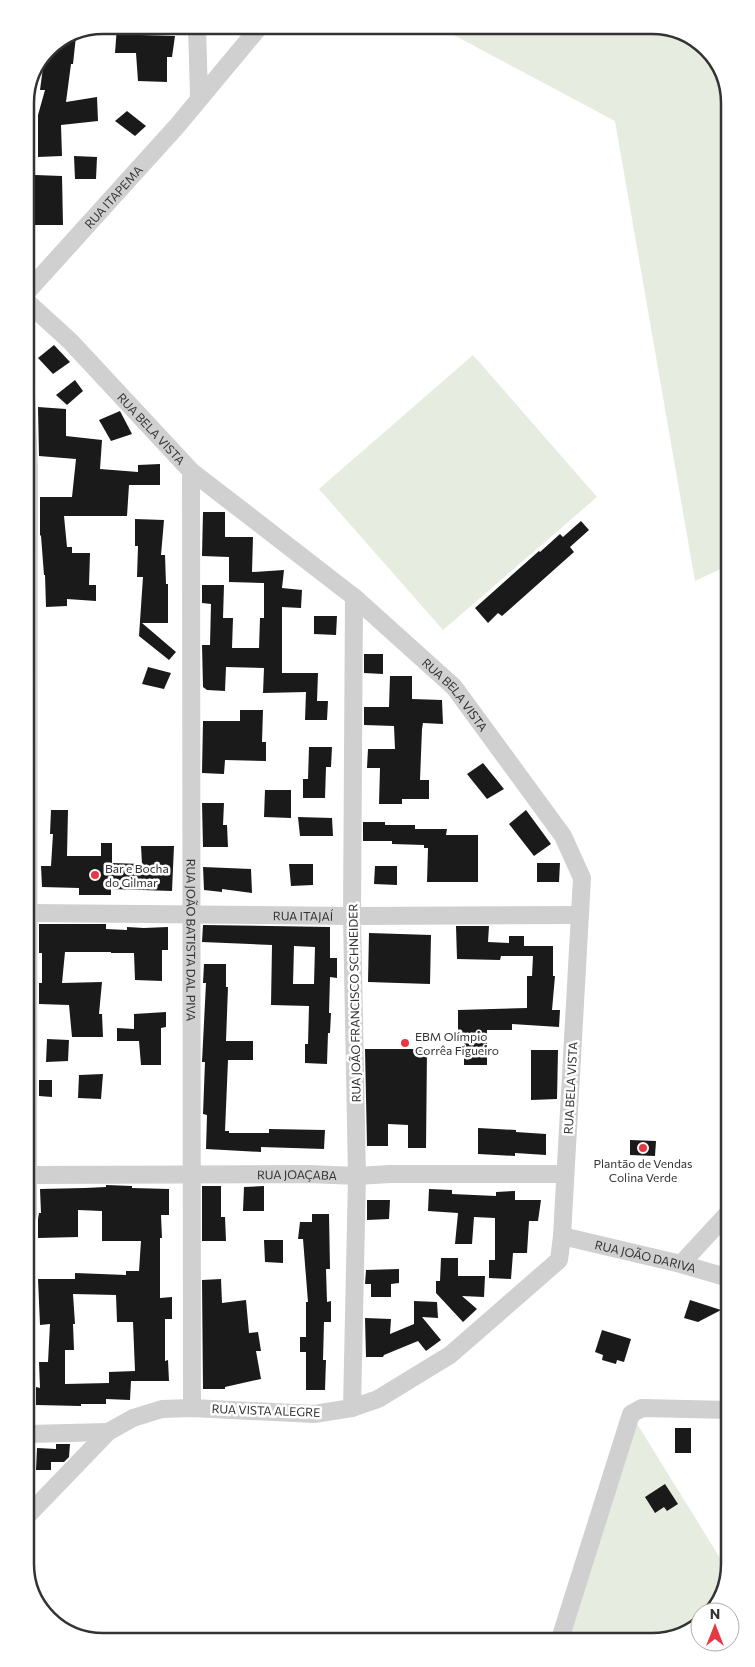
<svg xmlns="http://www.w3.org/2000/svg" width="755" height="1667" font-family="Commissioner,sans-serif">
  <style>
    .green { fill: #e6ecdf }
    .building { fill: #1a1a1a; fill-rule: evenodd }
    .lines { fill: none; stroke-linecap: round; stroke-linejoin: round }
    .minor { stroke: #d0d0d0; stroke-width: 18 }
    .poi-dot { fill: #e63946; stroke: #fff; stroke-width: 2 }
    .labels { text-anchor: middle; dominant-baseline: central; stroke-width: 5; stroke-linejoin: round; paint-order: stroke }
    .street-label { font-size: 12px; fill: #333; stroke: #fff }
    .poi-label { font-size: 12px; fill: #333; stroke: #fff; text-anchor: start }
    .rim { fill: none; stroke: #333; stroke-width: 2.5 }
  </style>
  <rect width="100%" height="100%" fill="#fff"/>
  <g class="green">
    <polygon points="435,25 658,25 699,41 726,77 727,566 695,581 615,121"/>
    <polygon points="473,355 597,497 443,630 319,489"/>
    <polygon points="631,1414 728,1571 714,1611 700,1612 700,1622 678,1638 560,1639"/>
  </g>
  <g class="building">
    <polygon points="117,26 142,26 141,35 175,36 172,57 167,57 167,82 138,81 136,53 115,53"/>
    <polygon points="76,36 73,64 71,64 66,102 97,97 98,121 61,125 62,156 38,157 38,115 45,90 40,90 44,60 43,59 48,48"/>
    <polygon points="127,111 146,126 135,136 115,121"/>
    <polygon points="74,156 97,157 96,179 75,179"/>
    <polygon points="35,175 62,176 63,225 34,225"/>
    <polygon points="54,345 70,362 53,374 38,358"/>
    <polygon points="75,380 83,391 67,405 56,395"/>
    <polygon points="38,407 66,409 66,436 102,440 100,469 138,472 138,465 160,464 160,485 129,485 127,516 64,516 67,547 72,547 72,553 90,553 89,585 96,585 96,601 67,599 67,606 46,607 45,575 44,575 41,536 40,535 40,497 72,497 76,459 39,456"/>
    <polygon points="120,411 132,434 111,441 99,420"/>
    <polygon points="203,512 225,512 225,537 253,537 252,572 284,570 282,588 302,590 301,608 282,607 282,673 318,673 317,701 328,701 327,720 305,720 306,692 263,693 264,668 226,667 225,691 207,690 203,687 202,645 210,645 211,604 202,603 202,585 224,585 223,618 233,618 232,648 259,648 260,618 264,618 264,583 229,582 229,557 202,556"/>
    <polygon points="135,519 164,520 161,555 165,555 166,584 168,584 168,623 142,623 176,652 169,660 139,636 143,577 137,577 138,546 135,546"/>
    <polygon points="581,521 589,530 570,547 574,552 502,616 498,613 488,623 475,608 539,551 540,552 560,534 563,537"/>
    <polygon points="314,616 337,616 336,635 314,634"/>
    <polygon points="364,654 383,654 383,674 364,673"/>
    <polygon points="148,667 171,673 164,689 142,684"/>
    <polygon points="390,676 412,676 412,699 442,700 443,724 423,723 422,729 420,780 429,780 429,799 402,799 402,804 379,804 380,768 367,768 368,749 395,749 394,726 364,725 364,707 389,707"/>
    <polygon points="240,710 263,710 262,742 266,742 266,761 225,760 224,774 202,773 203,721 240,721"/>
    <polygon points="309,747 332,747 331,767 326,767 325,798 303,798 303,779 308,779"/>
    <polygon points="483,763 504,789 487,799 467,774"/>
    <polygon points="265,790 291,790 291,818 264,817"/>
    <polygon points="202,803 224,803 223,825 227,825 228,847 203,847"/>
    <polygon points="51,810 68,810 67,856 101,856 101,843 112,843 112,863 142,864 141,846 174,846 172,891 111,889 111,895 79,895 79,888 42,887 41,866 51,866 53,834 50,834"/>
    <polygon points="526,810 551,844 534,856 509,824"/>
    <polygon points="298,817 332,818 333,836 300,836"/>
    <polygon points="363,822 385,822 385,825 415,825 415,829 447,829 446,835 478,835 478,882 427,882 428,848 424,848 424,845 392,844 392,841 363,841"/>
    <polygon points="537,863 560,863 559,882 537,882"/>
    <polygon points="289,864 313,864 313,885 291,886"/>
    <polygon points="375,866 397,866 397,885 374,884"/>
    <polygon points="203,867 251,869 252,893 222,889 222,892 204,890"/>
    <polygon points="39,924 106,924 106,929 127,930 127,927 144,928 168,927 168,950 162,950 162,981 135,980 134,953 111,953 111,952 65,952 62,983 102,982 99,1014 102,1014 103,1037 72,1037 69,1005 39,1004 39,983 42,983 42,953 39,953"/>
    <path d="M203,925L330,927V958H337V978L330,977L329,1013H331L330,1033H328L327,1064L305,1063V1044H308L309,1006L271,1005L272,945L202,942ZM294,946L315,947L314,984H293Z"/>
    <polygon points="456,926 489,926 488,942 509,943 509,936 524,936 524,946 553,946 553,976 555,976 552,1010 560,1010 559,1027 512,1024 512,1030 487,1030 487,1065 464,1065 464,1035 458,1035 458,1010 527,1008 527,976 532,976 533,956 501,956 500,960 457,959"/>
    <polygon points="369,933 431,935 430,984 368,982"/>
    <polygon points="204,964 226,964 226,987 228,987 226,1041 253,1041 253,1060 228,1060 225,1131 229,1131 229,1133 269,1133 269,1129 325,1130 324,1149 261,1147 261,1152 206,1149 207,1115 203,1114 205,1062 202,1062 206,983 203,983"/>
    <polygon points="166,1012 166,1027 161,1028 161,1065 141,1065 139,1041 117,1041 117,1028 134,1029 134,1014"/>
    <polygon points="47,1039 69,1040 68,1061 46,1062"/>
    <polygon points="365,1049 427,1049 426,1148 408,1148 408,1125 388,1124 388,1146 367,1146"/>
    <polygon points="531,1050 558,1050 557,1099 531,1100"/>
    <polygon points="103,1074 101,1099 78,1098 79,1075"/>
    <polygon points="39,1080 52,1080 52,1097 39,1096"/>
    <polygon points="478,1128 516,1130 516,1132 546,1134 546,1155 515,1153 515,1156 478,1154"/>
    <polygon points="630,1140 656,1141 655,1156 630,1155"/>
    <path d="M106,1185L132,1186V1188L169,1189V1215H161L162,1238H160V1298L172,1297V1319H165V1361L168,1360L169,1381H131L130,1400L106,1399V1404H81V1406L36,1405V1387L40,1388L39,1362H48L50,1324L40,1325L38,1279H75V1273L126,1275V1271H139L141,1241H102V1211L78,1210V1237L38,1238V1219L39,1213H41L40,1189L85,1188L106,1187ZM73,1294L116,1295L117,1322H133L135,1371L109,1372V1383L65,1384V1350H74L73,1324H75Z"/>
    <polygon points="202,1186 221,1186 221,1217 225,1217 226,1241 202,1241"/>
    <polygon points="264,1186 264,1211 243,1211 244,1187"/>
    <polygon points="429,1189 452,1190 452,1194 496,1196 496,1192 515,1191 515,1200 541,1200 538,1221 529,1221 527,1253 513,1253 511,1279 489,1278 489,1260 495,1260 495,1218 474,1217 472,1244 455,1244 458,1213 428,1211"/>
    <polygon points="367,1200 390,1200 389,1219 367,1220"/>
    <polygon points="312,1214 329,1214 330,1269 326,1269 327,1302 331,1301 331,1322 324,1322 323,1360 326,1360 325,1390 306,1390 306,1352 300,1352 300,1337 306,1337 306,1302 308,1302 303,1239 298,1239 300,1222 312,1222"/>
    <polygon points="264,1240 283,1240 283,1263 265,1262"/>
    <polygon points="441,1258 458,1258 458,1276 485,1276 484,1297 462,1296 477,1309 463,1322 436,1293 436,1281 440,1281"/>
    <polygon points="399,1269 399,1283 391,1284 391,1297 371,1297 371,1284 365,1284 366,1270"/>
    <polygon points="221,1279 222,1303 246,1300 249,1333 258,1332 261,1351 256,1351 261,1379 225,1387 225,1389 203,1389 202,1280"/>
    <polygon points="690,1300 721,1310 698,1322 684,1318"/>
    <polygon points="414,1301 437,1302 438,1318 422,1317 441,1340 426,1351 418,1341 384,1355 383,1357 366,1357 365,1318 391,1319 390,1334 414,1324"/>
    <polygon points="602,1330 631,1339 624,1362 617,1360 616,1364 602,1360 603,1355 595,1352"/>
    <rect x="675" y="1428" width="16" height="25"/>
    <polygon points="56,1444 70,1444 69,1457 64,1462 51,1462 51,1470 36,1470 37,1448 56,1449"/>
    <polygon points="665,1484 678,1504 667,1511 664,1507 655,1513 645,1497"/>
  </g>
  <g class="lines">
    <g class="minor">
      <polyline points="197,25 199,97"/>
      <path id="s1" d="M26,293L177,126L261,25"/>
      <path id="s2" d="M26,301L70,341L191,471L354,597L454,687L563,836L582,878L562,1236L559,1260L450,1355L378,1399L352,1408L314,1414L192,1408L162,1409L133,1418L108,1432L29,1514"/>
      <polyline points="26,394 29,469 28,1215"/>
      <path id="s3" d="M191,471L192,1408"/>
      <path id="s4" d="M27,913L352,916L580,915"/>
      <path id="s5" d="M28,1175L309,1174L357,1176L390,1174H565"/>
      <path id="s6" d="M562,1236L681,1264L729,1278"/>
      <polyline points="681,1264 729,1212"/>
      <polyline points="352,1408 357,1176 352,916 354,597"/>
      <polyline points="29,1434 108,1432"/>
      <polyline points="560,1639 631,1414 642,1408 730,1410"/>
    </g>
  </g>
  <g class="poi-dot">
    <circle cx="95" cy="875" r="5"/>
    <circle cx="405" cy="1043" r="5"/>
    <circle cx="643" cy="1148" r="5"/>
  </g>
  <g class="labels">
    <g class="street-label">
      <text stroke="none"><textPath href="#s1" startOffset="130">RUA ITAPEMA</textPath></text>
      <text stroke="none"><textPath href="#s2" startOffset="179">RUA BELA VISTA</textPath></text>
      <text stroke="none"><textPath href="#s2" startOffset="584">RUA BELA VISTA</textPath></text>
      <text stroke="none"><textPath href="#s4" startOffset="276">RUA ITAJAÍ</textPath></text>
      <text stroke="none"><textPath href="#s3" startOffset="469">RUA JOÃO BATISTA DAL PIVA</textPath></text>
      <text transform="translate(354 1003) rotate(-91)">RUA JOÃO FRANCISCO SCHNEIDER</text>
      <text transform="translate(570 1088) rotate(-87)">RUA BELA VISTA</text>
      <text stroke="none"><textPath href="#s5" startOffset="269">RUA JOAÇABA</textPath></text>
      <text stroke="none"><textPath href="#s6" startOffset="86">RUA JOÃO DARIVA</textPath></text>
      <text transform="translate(266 1410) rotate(2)">RUA VISTA ALEGRE</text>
    </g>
    <g class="poi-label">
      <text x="105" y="868">Bar e Bocha<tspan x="105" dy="14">do Gilmar</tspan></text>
      <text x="415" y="1036">EBM Olímpio<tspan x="415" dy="14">Corrêa Figueiro</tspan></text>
      <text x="643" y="1163" text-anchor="middle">Plantão de Vendas<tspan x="643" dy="14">Colina Verde</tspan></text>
    </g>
  </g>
  <path d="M0 0H755V1667H0ZM103 34H652A69 69 0 0 1 721 103V1564A69 69 0 0 1 652 1633H103A69 69 0 0 1 34 1564V103A69 69 0 0 1 103 34Z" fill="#fff" fill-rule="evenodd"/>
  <path class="rim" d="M103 34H652A69 69 0 0 1 721 103V1564A69 69 0 0 1 652 1633H103A69 69 0 0 1 34 1564V103A69 69 0 0 1 103 34Z"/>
  <g transform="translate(715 1627)"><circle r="24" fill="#ffffff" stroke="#adadad"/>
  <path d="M0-4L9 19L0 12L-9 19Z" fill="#e63946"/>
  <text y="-8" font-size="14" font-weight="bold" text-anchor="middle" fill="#333333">N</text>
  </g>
</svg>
